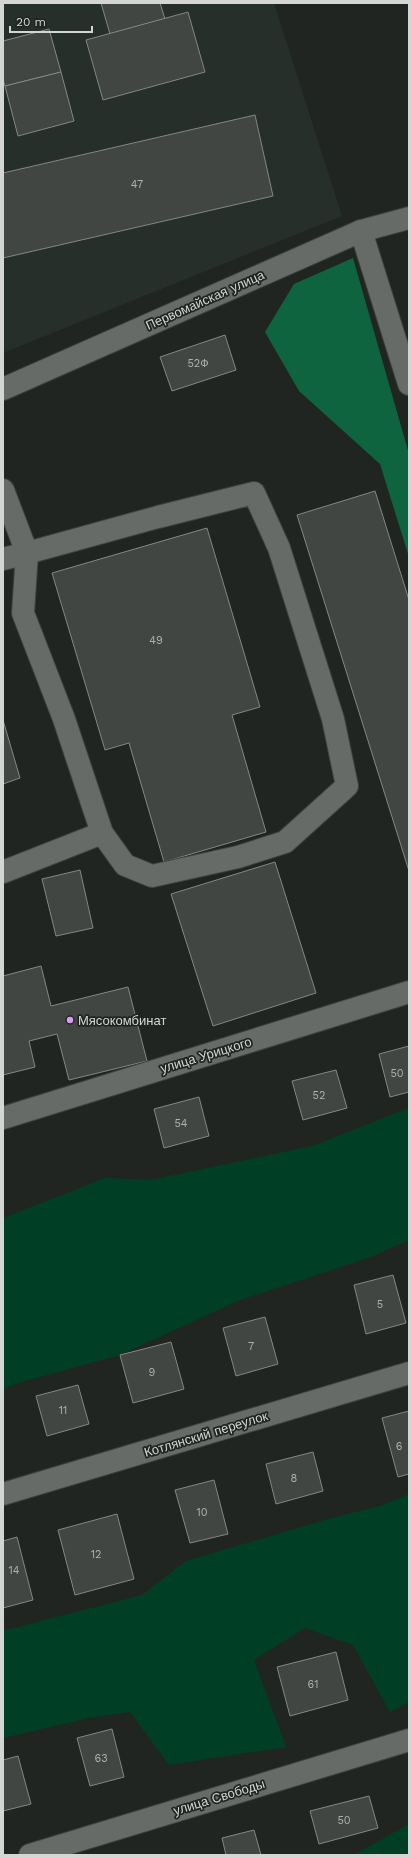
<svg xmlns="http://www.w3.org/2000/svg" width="412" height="1858" font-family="'Work Sans',sans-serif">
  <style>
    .built { fill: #262f29 }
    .green { fill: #003f25 }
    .forest { fill: #0f6440 }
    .building { fill: #414643; stroke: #838885 }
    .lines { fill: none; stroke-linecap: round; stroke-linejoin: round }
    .minor-casing { stroke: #3e423f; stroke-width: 24 }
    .minor { stroke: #666b68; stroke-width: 22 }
    .poi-dot { fill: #dc99f5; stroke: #202522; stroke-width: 1.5 }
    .labels { text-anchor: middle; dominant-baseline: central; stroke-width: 3.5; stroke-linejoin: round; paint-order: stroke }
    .number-label { font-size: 11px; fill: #aeb2b0 }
    .street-label { font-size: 13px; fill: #d3d6d4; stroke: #202522 }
    .poi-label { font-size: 13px; fill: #d3d6d4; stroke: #202522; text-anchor: start }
  </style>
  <rect width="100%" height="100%" fill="#202522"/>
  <polygon class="built" points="3,3 274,3 342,216 3,353"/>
  <g class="green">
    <polygon points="409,1108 409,1240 371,1257 240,1300 120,1355 18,1383 3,1389 3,1218 105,1178 151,1180 312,1146"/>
    <polygon points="409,1494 409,1702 390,1712 353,1645 305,1628 254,1660 286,1747 169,1765 130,1712 89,1718 3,1738 3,1629 10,1629 142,1595 186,1561 328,1519 383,1505"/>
    <polygon points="409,1824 409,1855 354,1855"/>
  </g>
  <polygon class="forest" points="353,258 409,454 409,557 380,464 299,391 265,332 294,284"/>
  <g class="building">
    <polygon points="101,3 160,3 165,19 110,34"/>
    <polygon points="188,12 205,72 103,100 86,40"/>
    <polygon points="49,29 61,72 5,86 3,79 3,41"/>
    <polygon points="61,72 74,121 18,136 5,86"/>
    <polygon points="255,115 273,196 3,258 3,173"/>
    <polygon points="225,335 236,370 172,391 160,357"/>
    <polygon points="375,491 409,600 409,871 297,515"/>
    <polygon points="207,528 260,707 232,715 266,832 164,862 129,743 105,750 52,573"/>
    <polygon points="3,720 20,778 3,784"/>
    <polygon points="275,862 316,993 213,1026 171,894"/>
    <polygon points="80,870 93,928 56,936 42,879"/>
    <polygon points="41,966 51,1006 128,987 147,1061 69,1080 57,1034 29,1041 35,1067 3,1075 3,976"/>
    <polygon points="409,1046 409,1092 390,1097 379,1054"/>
    <polygon points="336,1070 347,1108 303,1120 292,1081"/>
    <polygon points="199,1097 209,1136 164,1148 154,1109"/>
    <polygon points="393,1275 406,1323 366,1334 354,1285"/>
    <polygon points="265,1317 278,1364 236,1376 223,1328"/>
    <polygon points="171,1342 184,1389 133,1403 120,1355"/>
    <polygon points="78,1385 89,1424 47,1436 36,1396"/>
    <polygon points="409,1411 409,1474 398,1477 382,1418"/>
    <polygon points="313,1452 323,1491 276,1504 266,1464"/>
    <polygon points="214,1480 228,1534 190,1543 175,1490"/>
    <polygon points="117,1514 134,1579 75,1595 58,1530"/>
    <polygon points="17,1537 33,1600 3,1608 3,1541"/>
    <polygon points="336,1652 348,1700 290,1716 277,1667"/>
    <polygon points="112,1729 124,1777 90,1786 77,1738"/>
    <polygon points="18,1756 31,1804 3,1811 3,1760"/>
    <polygon points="369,1796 378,1828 319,1844 310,1811"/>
    <polygon points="254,1830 261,1855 226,1855 222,1838"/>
  </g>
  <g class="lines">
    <defs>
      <g id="minor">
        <polyline points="361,231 409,384"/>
        <polyline points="3,389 361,231 409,218"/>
        <polyline points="3,490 27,553 3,559"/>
        <polygon points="254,493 279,548 333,719 347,786 285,842 238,857 152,876 125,865 102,833 64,719 23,613 27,553 158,517"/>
        <polyline points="3,872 102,833"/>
        <polyline points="3,1118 409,992"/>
        <polyline points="3,1494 409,1373"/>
        <polyline points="30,1855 409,1740"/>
      </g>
    </defs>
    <use href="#minor" class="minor-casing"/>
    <use href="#minor" class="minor"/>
  </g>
  <circle class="poi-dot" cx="70" cy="1020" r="4"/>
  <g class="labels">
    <g class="number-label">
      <text x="137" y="184">47</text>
      <text x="198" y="363">52Ф</text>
      <text x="156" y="640">49</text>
      <text x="397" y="1073">50</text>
      <text x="319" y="1095">52</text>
      <text x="181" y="1123">54</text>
      <text x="380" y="1304">5</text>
      <text x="251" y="1346">7</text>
      <text x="152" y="1372">9</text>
      <text x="63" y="1410">11</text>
      <text x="399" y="1446">6</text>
      <text x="294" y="1478">8</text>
      <text x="202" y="1512">10</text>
      <text x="96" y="1554">12</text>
      <text x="14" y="1570">14</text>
      <text x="313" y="1684">61</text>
      <text x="101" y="1758">63</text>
      <text x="344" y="1820">50</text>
    </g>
    <g class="street-label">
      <text transform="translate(205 300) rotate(-24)">Первомайская улица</text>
      <text transform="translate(206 1055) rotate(-17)">улица Урицкого</text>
      <text transform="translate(206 1434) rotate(-17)">Котлянский переулок</text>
      <text transform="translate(219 1797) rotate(-17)">улица Свободы</text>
    </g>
    <g class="poi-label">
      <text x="78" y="1020">Мясокомбинат</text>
    </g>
  </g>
  <rect width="412" height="1858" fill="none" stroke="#d3d6d4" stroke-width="8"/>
  <path d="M10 26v6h82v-6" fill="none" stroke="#d3d6d4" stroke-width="2"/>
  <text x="16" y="26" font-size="12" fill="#d3d6d4" stroke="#202522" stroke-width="3" paint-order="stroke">20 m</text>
</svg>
